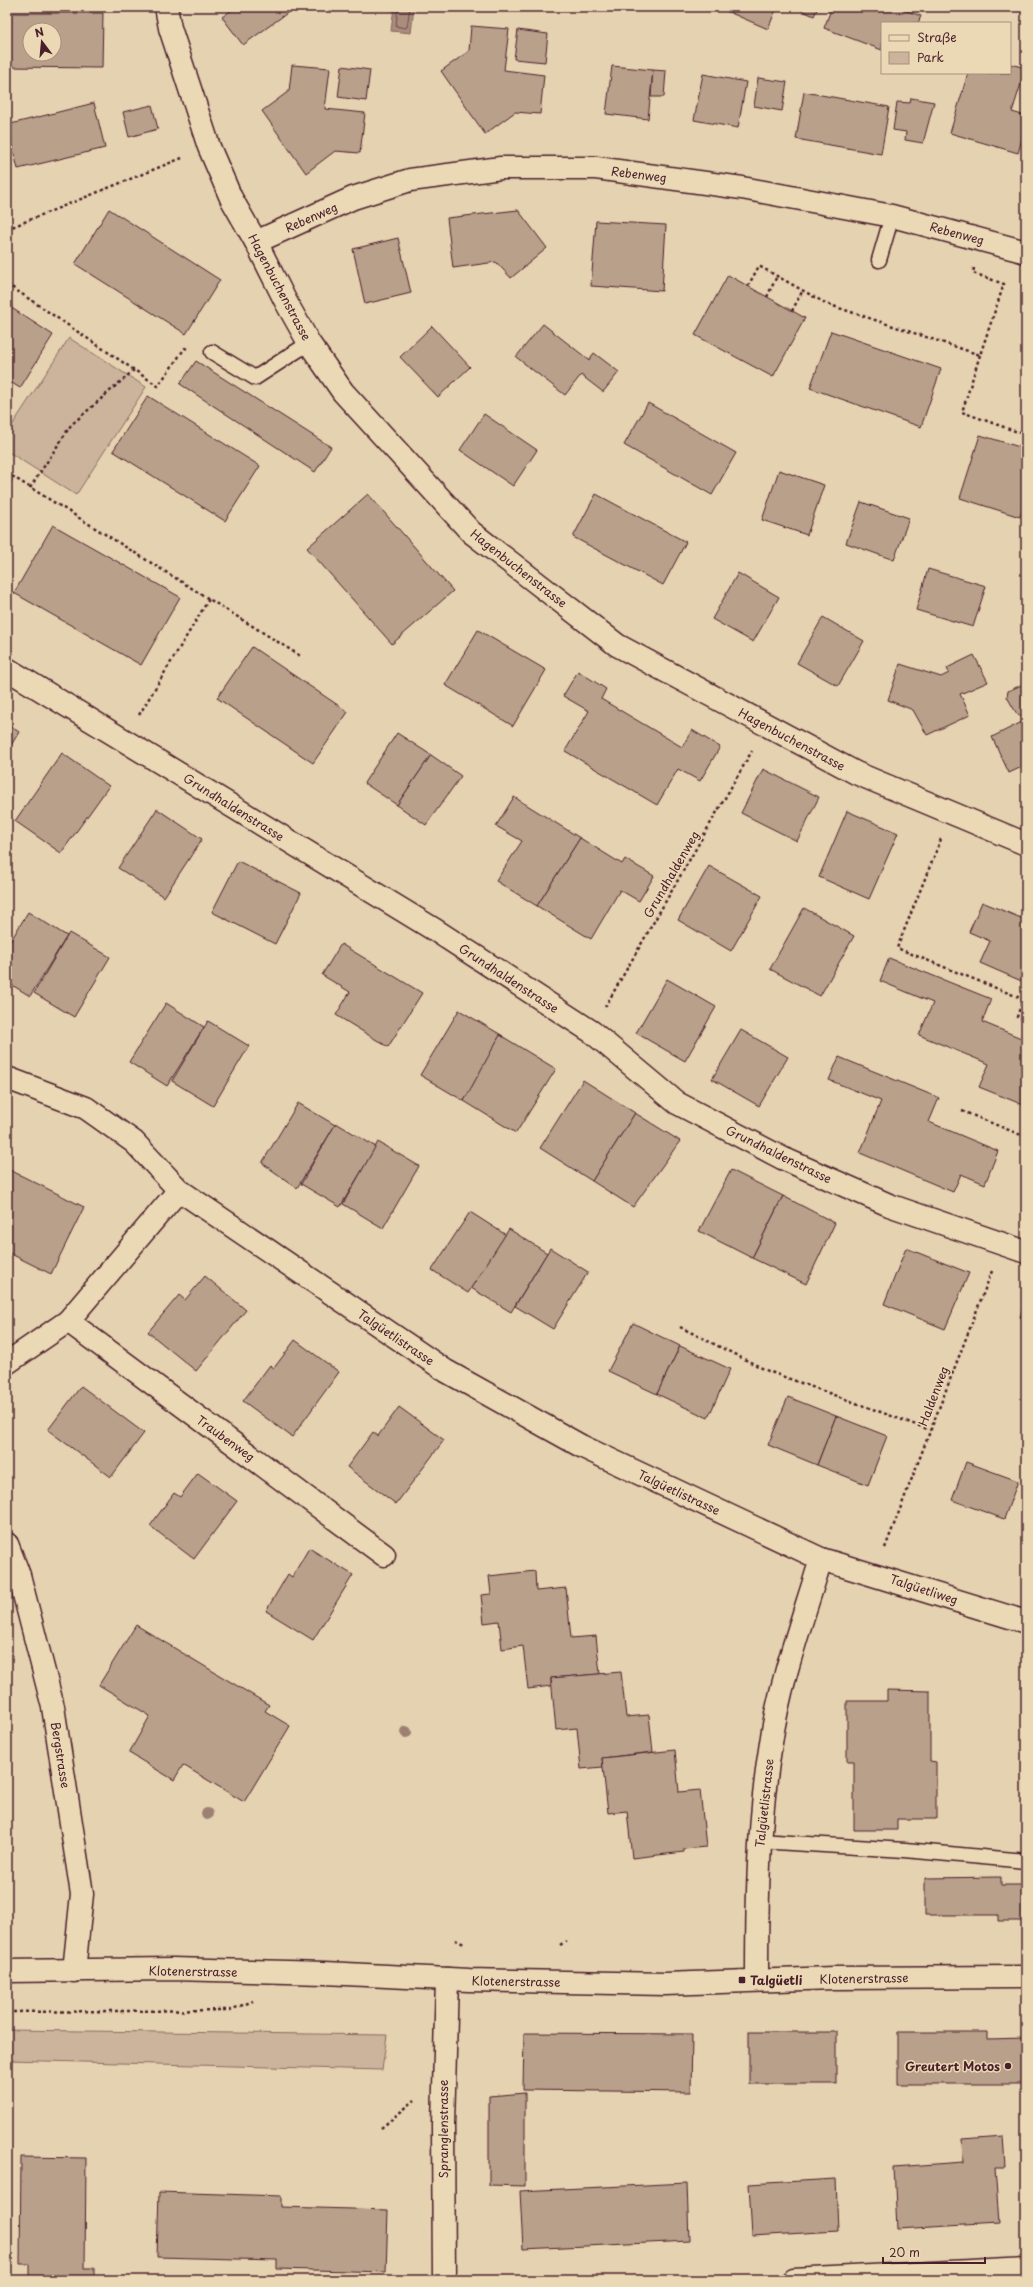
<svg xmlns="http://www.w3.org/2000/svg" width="1033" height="2287" font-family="'Playpen Sans',sans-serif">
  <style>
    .green { fill: #cbb49b; stroke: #8a6a63 }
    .water { fill: #aa8d7d; stroke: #84615c }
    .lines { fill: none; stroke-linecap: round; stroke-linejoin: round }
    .shore { stroke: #704b4c; stroke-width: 1 }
    .building { fill: #b9a08b; stroke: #4a1f2b; fill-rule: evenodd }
    .service-casing { stroke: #4a1f2b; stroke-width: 17 }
    .minor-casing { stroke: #4a1f2b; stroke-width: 25 }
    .secondary-casing { stroke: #4a1f2b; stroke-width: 25 }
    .path { stroke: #4a1f2b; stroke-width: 2.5; stroke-dasharray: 3 3; stroke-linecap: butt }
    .service { stroke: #ebd9b6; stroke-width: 14 }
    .minor { stroke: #ebd9b6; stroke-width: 22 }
    .secondary { stroke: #ebd9b6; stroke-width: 22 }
    .tree { fill: #9e8073 }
    .poi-dot { fill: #4a1f2b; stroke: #ebd9b6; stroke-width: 1.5 }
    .labels { text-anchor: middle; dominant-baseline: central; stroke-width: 3; stroke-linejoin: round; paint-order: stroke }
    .street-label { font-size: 12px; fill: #4a1f2b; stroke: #ebd9b6 }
    .poi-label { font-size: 12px; font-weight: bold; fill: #4a1f2b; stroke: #ebd9b6; text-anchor: start }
  </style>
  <rect width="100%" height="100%" fill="#e5d2b0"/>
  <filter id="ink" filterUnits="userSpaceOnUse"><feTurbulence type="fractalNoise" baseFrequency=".025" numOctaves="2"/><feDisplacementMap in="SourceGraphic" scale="8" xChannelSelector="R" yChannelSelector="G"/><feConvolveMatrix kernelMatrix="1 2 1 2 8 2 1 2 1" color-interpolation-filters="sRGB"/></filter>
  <g filter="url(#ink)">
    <g class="green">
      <polygon points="69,338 146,387 76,495 7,451 7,433"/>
      <polygon points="7,2030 387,2035 382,2070 7,2060"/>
    </g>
    <polygon class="water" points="394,7 414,7 411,33 391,31"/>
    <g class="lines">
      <polyline class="shore" points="398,7 396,26 405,28 407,27 410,7"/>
    </g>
    <g class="building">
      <polygon points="236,7 287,7 290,11 243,45 222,17"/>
      <polygon points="717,7 777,7 768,29"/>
      <polygon points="794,7 818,7 814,16"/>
      <polygon points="832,7 896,7 921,16 918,23 882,23 882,50 824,28"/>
      <path d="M7,13H103L102,68L7,67ZM30,30H54V54H30Z"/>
      <polygon points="471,26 509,29 504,70 544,75 540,114 515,112 485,134 441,71 469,51"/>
      <polygon points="518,30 548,34 545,62 514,59"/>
      <polygon points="1010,64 1026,68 1012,112 1026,116 1026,125 1018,153 950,133 968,73 1010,73"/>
      <polygon points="292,65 330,68 325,109 365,113 360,153 335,151 306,173 262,111 289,91"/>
      <polygon points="342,66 370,70 366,101 338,97"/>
      <polygon points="612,66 653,70 648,119 606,114"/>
      <polygon points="653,70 666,71 664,97 651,97"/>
      <polygon points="703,74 746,82 738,128 694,120"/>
      <polygon points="758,78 787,82 782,111 754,106"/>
      <polygon points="804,92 889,107 881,154 796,139"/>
      <polygon points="911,98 934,102 923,143 905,140 906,132 893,130 897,102 910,103"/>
      <polygon points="94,103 105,148 18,169 7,125"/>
      <polygon points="152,105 158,129 129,137 123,112"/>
      <polygon points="109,209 220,280 186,334 75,264"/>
      <polygon points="518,210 547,248 511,278 496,262 453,268 447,218"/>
      <polygon points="596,221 666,225 662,291 591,286"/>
      <polygon points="398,238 411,293 365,304 353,249"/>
      <polygon points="728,275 805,318 773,377 695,335"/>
      <polygon points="7,305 53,335 20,388 7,380"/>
      <polygon points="543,324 589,360 594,353 619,372 603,392 581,375 565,395 516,357"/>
      <polygon points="432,326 470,367 438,397 400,357"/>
      <polygon points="831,331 941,369 921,427 810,388"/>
      <polygon points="196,361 331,447 315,472 180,384"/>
      <polygon points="148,396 260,466 225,521 113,451"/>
      <polygon points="648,403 736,453 712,495 624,445"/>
      <polygon points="484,414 537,450 513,486 460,450"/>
      <polygon points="980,435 1026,449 1026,497 1020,517 960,498"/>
      <polygon points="779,470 824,485 807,535 762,520"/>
      <polygon points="368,494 453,591 392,644 307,548"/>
      <polygon points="596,494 686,542 663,585 573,537"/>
      <polygon points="861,502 909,518 894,560 846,543"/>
      <polygon points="53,525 180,597 141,665 14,593"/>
      <polygon points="928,569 986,586 973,627 916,610"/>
      <polygon points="738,573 779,597 753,642 712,619"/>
      <polygon points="823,617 864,641 838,686 797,663"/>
      <polygon points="478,630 546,670 513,726 445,685"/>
      <polygon points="252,647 348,712 313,763 217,698"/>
      <polygon points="974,655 988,682 960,694 970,715 927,735 913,710 888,700 900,664 941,677 949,673 947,668"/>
      <polygon points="578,671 606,689 601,699 682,747 692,730 720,747 700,781 678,769 657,805 565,751 589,711 563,696"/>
      <polygon points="1026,683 1026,714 1022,716 1017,714 1007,697 1008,691"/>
      <polygon points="1026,720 1026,765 1009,773 992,737"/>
      <polygon points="7,724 19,732 7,752"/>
      <polygon points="397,733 431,755 397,805 364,783"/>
      <polygon points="62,753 109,786 61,853 15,821"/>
      <polygon points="431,755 461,776 426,825 397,805"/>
      <polygon points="763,769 819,797 797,841 741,813"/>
      <polygon points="514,797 580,838 537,906 496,881 522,841 496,826"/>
      <polygon points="157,809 202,839 164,897 118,868"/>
      <polygon points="847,811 898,833 869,899 819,877"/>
      <polygon points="580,838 622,864 625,859 654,876 639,901 620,890 591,939 537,906"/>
      <polygon points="238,861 301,893 275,944 212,912"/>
      <polygon points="709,866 762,896 731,951 678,920"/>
      <polygon points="982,902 1026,920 1026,983 980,963 990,941 969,932"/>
      <polygon points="804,908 854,936 820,996 770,969"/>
      <polygon points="28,912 67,936 30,996 7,982 7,947"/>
      <polygon points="69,933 110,957 74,1017 34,993"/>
      <polygon points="341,944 422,993 388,1047 336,1015 350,992 322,975"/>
      <polygon points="889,958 991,999 982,1022 1026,1040 1026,1106 979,1087 989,1064 919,1035 933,1003 880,981"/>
      <polygon points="667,979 716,1007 685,1061 636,1033"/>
      <polygon points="166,1003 204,1027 167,1086 129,1062"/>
      <polygon points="459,1010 503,1036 464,1101 420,1075"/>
      <polygon points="208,1021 249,1046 213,1106 172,1081"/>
      <polygon points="741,1030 788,1057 759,1106 712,1079"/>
      <polygon points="500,1035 556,1069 516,1133 464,1101"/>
      <polygon points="839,1057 939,1098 929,1122 998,1151 985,1184 961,1174 953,1192 860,1153 881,1101 829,1080"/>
      <polygon points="583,1080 635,1113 592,1181 540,1148"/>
      <polygon points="298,1103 335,1125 297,1188 262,1163"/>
      <polygon points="635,1113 680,1141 633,1207 592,1181"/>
      <polygon points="336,1123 376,1147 340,1207 301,1184"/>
      <polygon points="378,1142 419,1166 383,1228 343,1204"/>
      <polygon points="10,1170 84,1207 51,1274 7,1252 7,1176"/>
      <polygon points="731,1170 783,1196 752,1258 699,1231"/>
      <polygon points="783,1196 835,1223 806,1284 752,1258"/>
      <polygon points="470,1212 506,1235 468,1293 432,1270"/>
      <polygon points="509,1229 547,1253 511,1312 471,1288"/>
      <polygon points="550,1248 588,1272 553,1329 515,1306"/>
      <polygon points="906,1248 969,1273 945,1329 884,1304"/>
      <polygon points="205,1276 246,1310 196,1371 148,1332 179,1295 185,1300"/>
      <polygon points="1026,1299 1026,1319 1020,1317"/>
      <polygon points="633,1323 680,1346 657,1394 608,1371"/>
      <polygon points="295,1340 339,1372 292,1437 243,1401 270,1365 274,1368"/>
      <polygon points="680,1346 730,1369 708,1418 657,1394"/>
      <polygon points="81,1386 144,1433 111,1477 48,1430"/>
      <polygon points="788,1397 836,1416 817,1465 768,1445"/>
      <polygon points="399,1407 444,1440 396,1504 347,1467 373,1432 378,1436"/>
      <polygon points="836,1416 887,1436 868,1485 817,1465"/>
      <polygon points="966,1462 1018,1481 1004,1519 952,1500"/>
      <polygon points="198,1473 237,1501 194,1559 150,1526 174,1493 180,1497"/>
      <polygon points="309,1548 353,1575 313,1640 266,1611 288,1574 292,1577"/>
      <polygon points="535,1571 536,1591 566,1588 571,1638 596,1636 600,1674 551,1678 551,1686 528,1689 523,1646 502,1649 499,1621 484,1623 481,1595 491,1594 489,1576"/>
      <polygon points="136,1625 269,1705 265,1711 290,1726 244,1802 183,1765 174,1780 129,1753 150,1716 99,1685"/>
      <polygon points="621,1672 626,1717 649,1715 653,1752 602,1758 603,1767 581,1769 577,1728 556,1730 551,1678"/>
      <polygon points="887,1690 930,1691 930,1761 936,1762 936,1819 897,1819 897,1830 854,1830 854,1761 847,1761 847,1701 887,1701"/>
      <polygon points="675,1750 679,1792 700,1790 706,1847 684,1849 684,1852 632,1858 627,1811 608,1813 602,1758"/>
      <polygon points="1001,1877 1001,1885 1026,1885 1026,1921 998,1921 998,1915 925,1915 925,1878"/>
      <rect x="749" y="2032" width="87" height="52"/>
      <polygon points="898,2032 988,2032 988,2039 1026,2038 1026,2084 898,2084"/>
      <polygon points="524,2033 692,2034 691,2092 523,2090"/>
      <polygon points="525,2093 525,2186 489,2185 489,2096"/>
      <polygon points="1003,2136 1005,2167 995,2167 999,2223 897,2229 894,2167 963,2162 962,2139"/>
      <polygon points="21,2157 86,2158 85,2268 94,2268 94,2280 30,2280 30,2264 20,2264"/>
      <polygon points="836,2179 838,2231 752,2236 749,2184"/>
      <polygon points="687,2183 689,2241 523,2249 520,2191"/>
      <polygon points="159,2192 281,2196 281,2207 388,2210 386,2272 277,2269 277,2260 157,2257"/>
    </g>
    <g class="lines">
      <defs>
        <g id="service">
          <polyline points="879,260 892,216"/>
          <polyline points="212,352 255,378 309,343"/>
          <polyline points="759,1841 905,1850 1026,1861"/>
        </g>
        <g id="minor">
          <polyline points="166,7 170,28 209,147 231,198 256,242 286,302 309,343 343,392 471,532 617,645 856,773 1026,844"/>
          <polyline points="256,242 353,198 410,180 501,168 596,168 742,188 892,216 1026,252"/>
          <polyline points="7,669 435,930 592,1032 677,1103 782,1158 889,1205 1026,1252"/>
          <polyline points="7,1078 86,1108 134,1142 179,1190 446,1371 581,1446 821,1559 1026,1622"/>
          <polyline points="68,1321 384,1555"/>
          <polyline points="7,1363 68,1321 179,1190"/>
          <polyline points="7,1544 19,1575 53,1707 82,1894 74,1971"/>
          <path d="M757,1980C757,1901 758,1822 771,1743C780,1680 803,1619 821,1559"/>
          <polyline points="444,2280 443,2125 447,1979"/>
          <polyline points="793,2280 1026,2268"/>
        </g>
        <polyline id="secondary" points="7,1971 172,1969 325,1973 469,1980 665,1984 833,1978 1026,1977"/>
      </defs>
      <use href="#service" class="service-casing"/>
      <use href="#minor" class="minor-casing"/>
      <use href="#secondary" class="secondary-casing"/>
      <g class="path">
        <polyline points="7,229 182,158"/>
        <polyline points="7,284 158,386 185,348 187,349"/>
        <polyline points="748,286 759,266 827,304 980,355 1004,284 973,273 974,268"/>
        <polyline points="767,297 777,276"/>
        <polyline points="792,311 803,290"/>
        <polyline points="980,355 962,412 1026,435"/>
        <polyline points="7,473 302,657"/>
        <polyline points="7,487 13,477"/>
        <polyline points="30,488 71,425 134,370"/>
        <polyline points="139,715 209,599"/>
        <polyline points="941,839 897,948 1023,999 1017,1017 1026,1020"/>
        <polyline points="605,1007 752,751"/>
        <polyline points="962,1111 1026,1137"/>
        <polyline points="680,1327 768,1371 930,1430"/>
        <polyline points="885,1548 992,1271"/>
        <polyline points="455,1940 464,1944"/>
        <polyline points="560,1945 566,1941"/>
        <polyline points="7,2012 230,2010 253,2001"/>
        <polyline points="381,2128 415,2100"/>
      </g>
      <use href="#service" class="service"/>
      <use href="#minor" class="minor"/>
      <use href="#secondary" class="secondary"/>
    </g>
    <g class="tree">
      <circle cx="406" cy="1732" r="6"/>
      <circle cx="207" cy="1814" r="6"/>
    </g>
  </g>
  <g class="poi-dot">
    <rect x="738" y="1976" width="8" height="8" rx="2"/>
    <circle cx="1008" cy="2066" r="4"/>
  </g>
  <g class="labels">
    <g class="street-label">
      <text transform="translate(639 174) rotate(7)">Rebenweg</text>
      <text transform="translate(311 217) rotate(-24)">Rebenweg</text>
      <text transform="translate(957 233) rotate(15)">Rebenweg</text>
      <text transform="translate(280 287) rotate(62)">Hagenbuchenstrasse</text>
      <text transform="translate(519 568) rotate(38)">Hagenbuchenstrasse</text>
      <text transform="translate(792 739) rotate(28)">Hagenbuchenstrasse</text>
      <text transform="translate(234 807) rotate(32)">Grundhaldenstrasse</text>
      <text transform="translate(671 874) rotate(-60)">Grundhaldenweg</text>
      <text transform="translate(509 978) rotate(33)">Grundhaldenstrasse</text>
      <text transform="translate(779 1154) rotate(26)">Grundhaldenstrasse</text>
      <text transform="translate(396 1337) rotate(34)">Talgüetlistrasse</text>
      <text transform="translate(933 1396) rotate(-69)">Haldenweg</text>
      <text transform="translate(226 1438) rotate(36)">Traubenweg</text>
      <text transform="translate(679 1492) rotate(25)">Talgüetlistrasse</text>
      <text transform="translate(924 1589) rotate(18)">Talgüetliweg</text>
      <text transform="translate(61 1755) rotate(81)">Bergstrasse</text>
      <text transform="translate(764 1803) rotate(-84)">Talgüetlistrasse</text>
      <text transform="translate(193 1971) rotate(1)">Klotenerstrasse</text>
      <text transform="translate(864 1978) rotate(-1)">Klotenerstrasse</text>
      <text transform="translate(516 1981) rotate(1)">Klotenerstrasse</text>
      <text transform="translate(443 2129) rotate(-90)">Spranglenstrasse</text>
    </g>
    <g class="poi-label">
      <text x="750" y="1980">Talgüetli</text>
      <text x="1000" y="2066" text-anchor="end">Greutert Motos</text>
    </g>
  </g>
  <rect width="1033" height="2287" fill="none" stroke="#ebd9b6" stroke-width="24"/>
  <rect x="12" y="12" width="1009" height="2263" fill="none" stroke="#4a1f2b" stroke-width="1.5" filter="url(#ink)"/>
  <rect x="881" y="22" width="130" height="52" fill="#ebd9b6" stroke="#ab8f7e"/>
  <rect x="889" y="35" width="20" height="6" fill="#ebd9b6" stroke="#ab8f7e"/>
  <text x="917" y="42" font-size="12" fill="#4a1f2b">Straße</text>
  <rect x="889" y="52" width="20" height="12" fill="#cbb49b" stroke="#ab8f7e"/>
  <text x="917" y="62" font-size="12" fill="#4a1f2b">Park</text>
  <g transform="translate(42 42) rotate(344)"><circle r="19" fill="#ebd9b6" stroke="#ab8f7e"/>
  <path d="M0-3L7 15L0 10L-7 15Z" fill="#4a1f2b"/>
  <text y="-6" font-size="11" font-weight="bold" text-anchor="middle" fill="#4a1f2b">N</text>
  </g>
  <path d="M883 2257v6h102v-6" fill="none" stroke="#4a1f2b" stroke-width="2"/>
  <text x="889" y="2257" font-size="12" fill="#4a1f2b" stroke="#ebd9b6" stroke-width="3" paint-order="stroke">20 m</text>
</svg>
